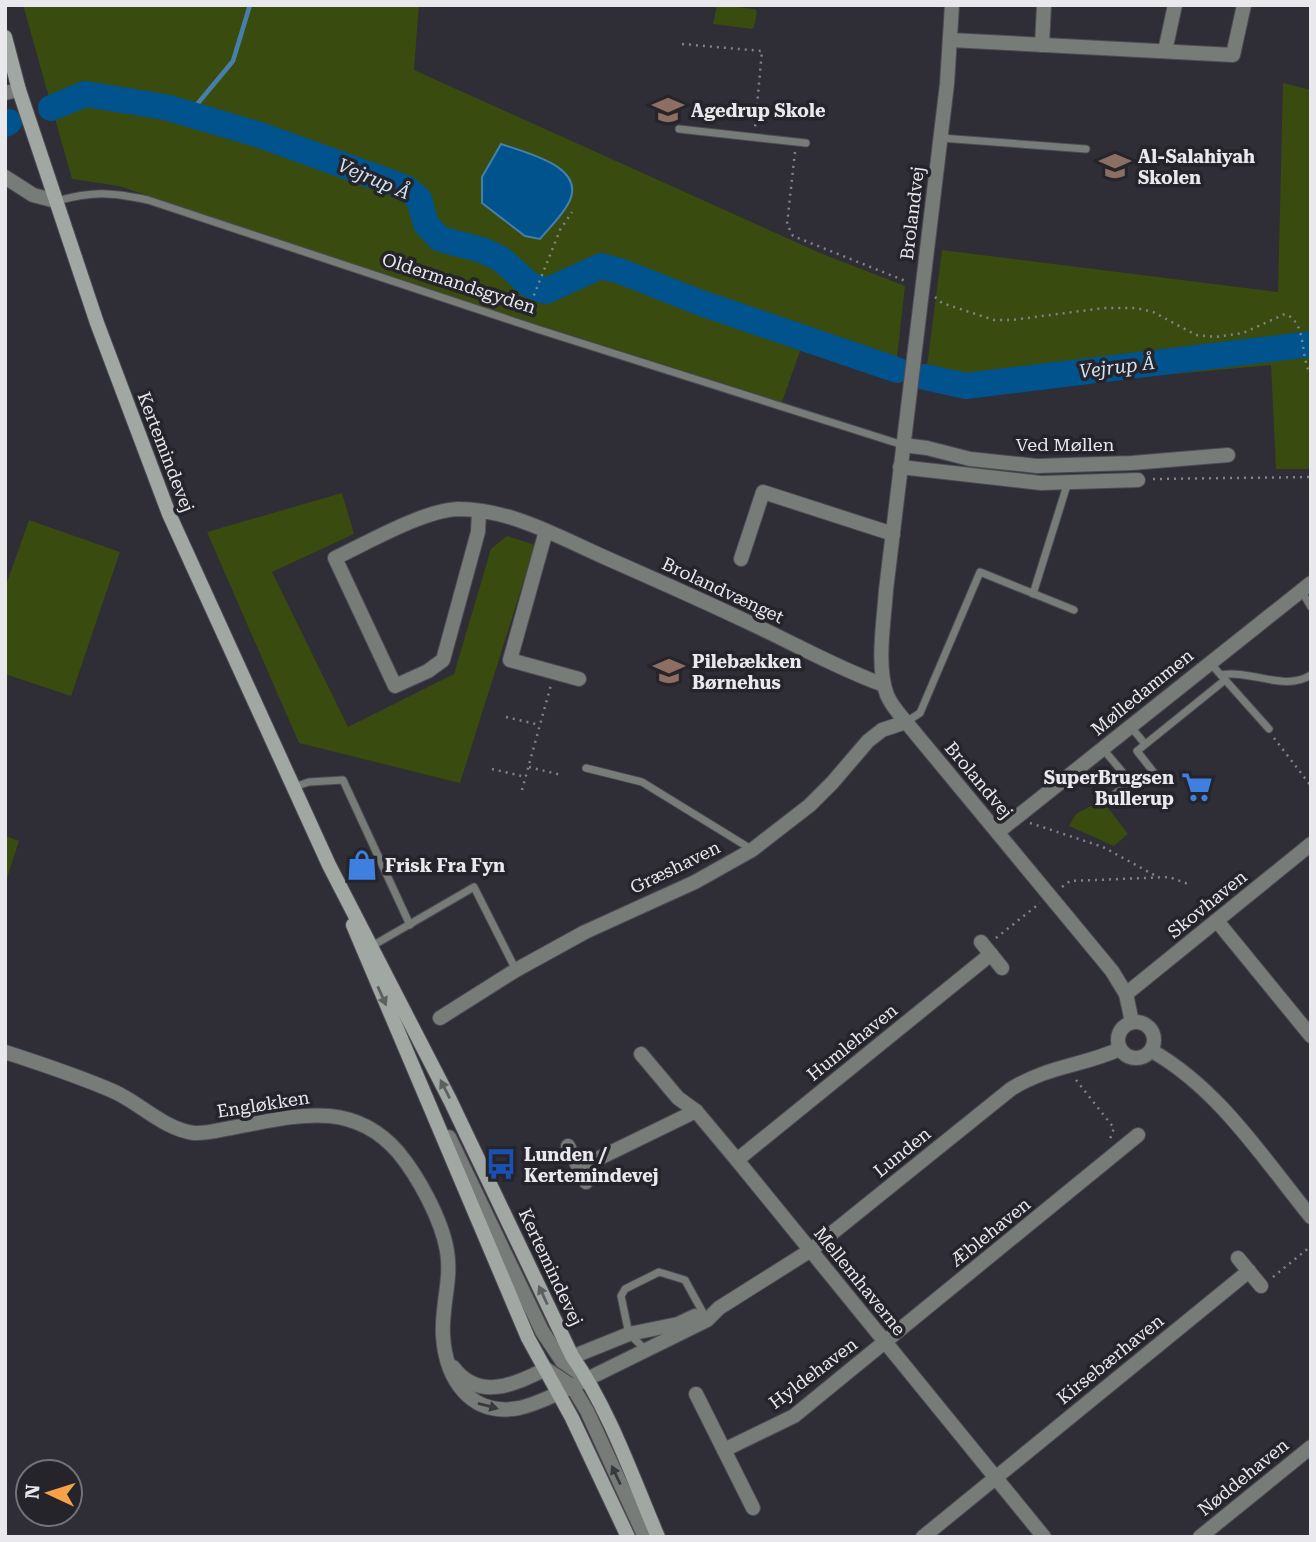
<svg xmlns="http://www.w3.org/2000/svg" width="1316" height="1542" font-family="'Roboto Serif',serif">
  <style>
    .green { fill: #394b0e }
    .water { fill: #01538d; stroke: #4680aa; stroke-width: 2 }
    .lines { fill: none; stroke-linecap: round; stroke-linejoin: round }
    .stream { stroke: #4680aa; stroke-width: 4.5 }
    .river { stroke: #01538d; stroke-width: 26 }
    .service-casing { stroke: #4d4b52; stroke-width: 9 }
    .minor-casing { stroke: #4d4b52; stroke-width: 16 }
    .tertiary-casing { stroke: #4d4b52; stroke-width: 16 }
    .secondary-casing { stroke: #4d4b52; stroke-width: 16 }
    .path { stroke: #838288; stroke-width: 2.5; stroke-dasharray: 2 5; stroke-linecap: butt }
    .service { stroke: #787c79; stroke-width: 7 }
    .minor { stroke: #787c79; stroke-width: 14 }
    .tertiary { stroke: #787c79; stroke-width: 14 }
    .secondary { stroke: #a1a8a4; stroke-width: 14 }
    .oneway { fill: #5d5f61 }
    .oneway2 { fill: #3a3a3e }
    .labels { text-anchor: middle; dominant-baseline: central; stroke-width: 7; stroke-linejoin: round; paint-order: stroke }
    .poi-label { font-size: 18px; font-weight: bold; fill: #e8e8ed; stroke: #25242b; text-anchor: start }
    .street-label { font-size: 18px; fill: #e8e8ed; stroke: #25242b }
    .water-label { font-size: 19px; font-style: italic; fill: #d2e3f4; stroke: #25242b }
  </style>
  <rect width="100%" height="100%" fill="#2f2d35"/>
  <g class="green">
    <polygon points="23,5 419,5 414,70 820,253 905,286 895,375 800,351 782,402 473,304 119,186 72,179"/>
    <polygon points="717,5 755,9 757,12 754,27 752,29 713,24"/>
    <polygon points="1283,83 1311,90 1311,469 1276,469 1271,365 1002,390 936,385 925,382 942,250 1278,292"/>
    <polygon points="342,493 354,534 272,572 348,727 454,674 491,549 507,536 535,545 460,783 299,743 207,532"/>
    <polygon points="29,520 120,552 71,696 5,674 5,588"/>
    <polygon points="1102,800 1128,834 1114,846 1069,826 1076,814"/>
    <polygon points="5,836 19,841 5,884"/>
  </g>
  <path class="water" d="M501,144C527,153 589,167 568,204C561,217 549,228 540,239L525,236L482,203V177Z"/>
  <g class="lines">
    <polyline class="stream" points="189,114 233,61 250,5"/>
    <g class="river">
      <polyline points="51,108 85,94 165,107 260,135 406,188 419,199 426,224 440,239 482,250 501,259 530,285 546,291 601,266 620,271 701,303 897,370"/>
      <polyline points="5,124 9,122"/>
      <polyline points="925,377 966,386 1311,344"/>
    </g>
    <defs>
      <g id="service">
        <polyline points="679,129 806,143"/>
        <polyline points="941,138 1086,149"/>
        <path d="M56,201C94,191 110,192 148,200L537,329L903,445"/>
        <polyline points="1301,590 1311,607"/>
        <polyline points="1033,594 1068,482"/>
        <polyline points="1211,664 1269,729"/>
        <path d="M1221,675C1250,669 1284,692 1311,675"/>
        <polyline points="906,722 920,713 980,572 1074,610"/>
        <polyline points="1131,727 1145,744"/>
        <polyline points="1103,749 1130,781 1114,795"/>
        <polyline points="586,768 642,782 751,849"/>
        <polyline points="1155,774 1137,751 1225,680"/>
        <polyline points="294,787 309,782 343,780 410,925"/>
        <polyline points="372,946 474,887 516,970"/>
        <polyline points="646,1350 629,1334 621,1296 625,1289 659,1272 685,1280 707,1320"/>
      </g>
      <g id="minor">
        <polyline points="950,40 1233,55 1244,5"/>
        <polyline points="1042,45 1044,5"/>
        <polyline points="1165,51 1175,5"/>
        <polyline points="5,93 19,90"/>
        <polyline points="5,177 33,195 56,201"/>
        <polyline points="903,445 927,448 970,459 1037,466 1132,463 1228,455"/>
        <polyline points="900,467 1041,483 1138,480"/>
        <path d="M479,511L478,532L443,660L428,671L395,686L335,558C367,543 424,510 458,509C510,509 557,536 604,557C654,579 704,601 754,625C797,645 839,669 884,685"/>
        <polyline points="546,531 510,660 579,679"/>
        <polyline points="741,559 763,492 893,534"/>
        <polyline points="998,832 1311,583"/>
        <polyline points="1217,921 1311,1036"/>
        <polyline points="981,942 1002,968"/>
        <polyline points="1126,994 1311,844"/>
        <polyline points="440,1018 516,970 585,932 695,882 752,850 810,805 832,783 868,741 882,730 906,722"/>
        <path d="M5,1052C42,1064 79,1076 115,1092C141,1104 164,1129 194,1133C207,1134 223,1129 236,1127C296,1116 352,1099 398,1152C418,1176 442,1220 447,1251C452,1280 441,1307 443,1336C446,1380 471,1417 519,1408C533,1405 546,1399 559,1393"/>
        <polyline points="641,1054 678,1098 696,1111 737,1160 1044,1537"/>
        <polyline points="568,1146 586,1182"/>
        <polyline points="737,1160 991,954"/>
        <polyline points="579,1168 696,1111"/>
        <polyline points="1238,1258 1261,1286"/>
        <path d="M453,1367C479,1402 515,1384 546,1369"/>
        <polyline points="696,1394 753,1508"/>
        <polyline points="724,1450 794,1416 1138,1135"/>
        <polyline points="923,1537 1249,1271"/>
        <polyline points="1200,1537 1311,1447"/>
      </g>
      <g id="tertiary">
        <path d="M952,5L947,84L886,590C884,621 876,666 887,695C891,705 899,714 906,722L1112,971L1126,994L1132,1022"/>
        <circle cx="1136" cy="1040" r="18"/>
        <path d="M1152,1051C1219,1089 1263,1158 1311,1217"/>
        <polyline points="449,1137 542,1331 562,1361 586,1378"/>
        <polyline points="562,1361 629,1334 678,1324 695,1316"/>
        <polyline points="546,1369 572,1386 587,1411 645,1537"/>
        <path d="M559,1393L707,1320L719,1308L811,1250L1011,1089C1048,1066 1082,1066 1120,1049"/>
      </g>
      <g id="secondary">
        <path d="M5,37L19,90L97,323L169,514L329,865L450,1100L572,1356C610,1411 632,1476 658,1537"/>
        <polyline points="353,925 528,1338 572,1418 628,1537"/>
      </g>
    </defs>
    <use href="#service" class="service-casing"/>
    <use href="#minor" class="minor-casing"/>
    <use href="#tertiary" class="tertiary-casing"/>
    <use href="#secondary" class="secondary-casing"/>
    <g class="path">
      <polyline points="682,44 762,51 755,127"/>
      <polyline points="795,152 787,224 793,236 908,282"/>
      <path d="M935,297L942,303L994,320H1012L1104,308H1136L1153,312L1196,335L1216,337L1243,333L1285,314C1308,323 1299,356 1311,375"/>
      <polyline points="526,315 560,230 572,212"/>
      <polyline points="1153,479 1311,477"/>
      <polyline points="506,717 540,725"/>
      <polyline points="1274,738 1311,786"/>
      <polyline points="529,767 561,775"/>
      <polyline points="492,769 526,777"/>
      <polyline points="522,790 551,685"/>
      <polyline points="1030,823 1103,847 1156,876"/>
      <polyline points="1062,887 1070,881 1169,877 1191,885"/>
      <polyline points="996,938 1040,903"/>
      <polyline points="1076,1080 1114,1128 1110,1139"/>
      <polyline points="1273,1277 1311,1246"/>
    </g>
    <use href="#service" class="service"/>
    <use href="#minor" class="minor"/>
    <use href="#tertiary" class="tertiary"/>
    <use href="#secondary" class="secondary"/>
  </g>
  <defs><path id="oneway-solid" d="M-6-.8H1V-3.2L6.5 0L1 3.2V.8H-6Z" transform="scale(1.75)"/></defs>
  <g class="oneway">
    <use href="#oneway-solid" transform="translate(382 996) rotate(66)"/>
    <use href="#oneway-solid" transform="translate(445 1089) rotate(-117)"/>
    <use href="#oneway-solid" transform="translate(543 1295) rotate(-115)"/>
  </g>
  <g class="oneway2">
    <use href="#oneway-solid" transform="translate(488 1406) rotate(15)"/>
    <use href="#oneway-solid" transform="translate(616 1475) rotate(-115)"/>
  </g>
  <defs>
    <symbol id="school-bare" viewBox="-9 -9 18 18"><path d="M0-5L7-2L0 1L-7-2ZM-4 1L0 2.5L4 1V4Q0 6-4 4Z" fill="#8d6e63" stroke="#25242b" stroke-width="2.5" paint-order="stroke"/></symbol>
    <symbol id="supermarket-bare" viewBox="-9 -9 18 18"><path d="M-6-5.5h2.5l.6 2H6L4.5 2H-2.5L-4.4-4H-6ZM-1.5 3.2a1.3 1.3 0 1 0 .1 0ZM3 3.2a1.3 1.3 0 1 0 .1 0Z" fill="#3f7fe0" stroke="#25242b" stroke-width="2.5" paint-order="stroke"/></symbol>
    <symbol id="shop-bare" viewBox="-9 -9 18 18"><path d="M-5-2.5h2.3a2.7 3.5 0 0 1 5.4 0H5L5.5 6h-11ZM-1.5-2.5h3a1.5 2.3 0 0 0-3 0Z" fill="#3f7fe0" stroke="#25242b" stroke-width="2.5" paint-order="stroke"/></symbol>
    <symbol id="bus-bare" viewBox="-9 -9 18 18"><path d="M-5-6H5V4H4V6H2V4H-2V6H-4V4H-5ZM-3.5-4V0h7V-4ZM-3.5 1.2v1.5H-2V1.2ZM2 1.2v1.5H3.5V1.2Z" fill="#1a4fb4" stroke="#25242b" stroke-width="2.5" paint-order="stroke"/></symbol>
  </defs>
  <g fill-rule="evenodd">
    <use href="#school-bare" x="646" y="88" width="44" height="44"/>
    <use href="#school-bare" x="1093" y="144" width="44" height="44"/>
    <use href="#school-bare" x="647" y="649" width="44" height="44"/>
    <use href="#supermarket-bare" x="1175" y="765" width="44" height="44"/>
    <use href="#shop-bare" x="340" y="843" width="44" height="44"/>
    <use href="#bus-bare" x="479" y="1142" width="44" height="44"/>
  </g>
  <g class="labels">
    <g class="poi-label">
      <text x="691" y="110">Agedrup Skole</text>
      <text x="1138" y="156">Al-Salahiyah<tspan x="1138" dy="21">Skolen</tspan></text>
      <text x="692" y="661">Pilebækken<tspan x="692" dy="21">Børnehus</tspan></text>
      <text x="1174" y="777" text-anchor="end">SuperBrugsen<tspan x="1174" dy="21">Bullerup</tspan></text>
      <text x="385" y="865">Frisk Fra Fyn</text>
      <text x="524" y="1154">Lunden /<tspan x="524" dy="21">Kertemindevej</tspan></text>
    </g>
    <g class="street-label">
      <text transform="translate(912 213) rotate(-83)">Brolandvej</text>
      <text transform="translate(459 283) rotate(18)">Oldermandsgyden</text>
      <text x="1065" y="444">Ved Møllen</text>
      <text transform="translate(166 452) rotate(69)">Kertemindevej</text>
      <text transform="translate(723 590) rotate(25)">Brolandvænget</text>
      <text transform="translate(1142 692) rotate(-39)">Mølledammen</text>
      <text transform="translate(979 780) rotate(50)">Brolandvej</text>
      <text transform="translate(675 867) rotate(-26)">Græshaven</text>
      <text transform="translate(1207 904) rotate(-39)">Skovhaven</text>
      <text transform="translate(852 1042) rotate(-39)">Humlehaven</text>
      <text transform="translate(263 1104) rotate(-9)">Engløkken</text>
      <text transform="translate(902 1152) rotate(-39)">Lunden</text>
      <text transform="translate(990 1232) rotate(-39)">Æblehaven</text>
      <text transform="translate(551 1267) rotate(65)">Kertemindevej</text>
      <text transform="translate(860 1281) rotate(51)">Mellemhaverne</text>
      <text transform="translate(1110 1359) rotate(-39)">Kirsebærhaven</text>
      <text transform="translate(813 1373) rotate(-37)">Hyldehaven</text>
      <text transform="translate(1243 1477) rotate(-39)">Nøddehaven</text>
    </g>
    <g class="water-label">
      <text transform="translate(374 179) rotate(23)">Vejrup Å</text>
      <text transform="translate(1117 367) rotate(-7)">Vejrup Å</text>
    </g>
  </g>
  <rect width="1316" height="1542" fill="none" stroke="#e8e8ed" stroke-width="14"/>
  <g transform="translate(49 1493) rotate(274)"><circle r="33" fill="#25242b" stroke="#737279" stroke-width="2"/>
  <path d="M0-5L12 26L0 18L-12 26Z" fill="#f7a148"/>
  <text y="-10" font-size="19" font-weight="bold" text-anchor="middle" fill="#e8e8ed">N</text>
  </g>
</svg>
